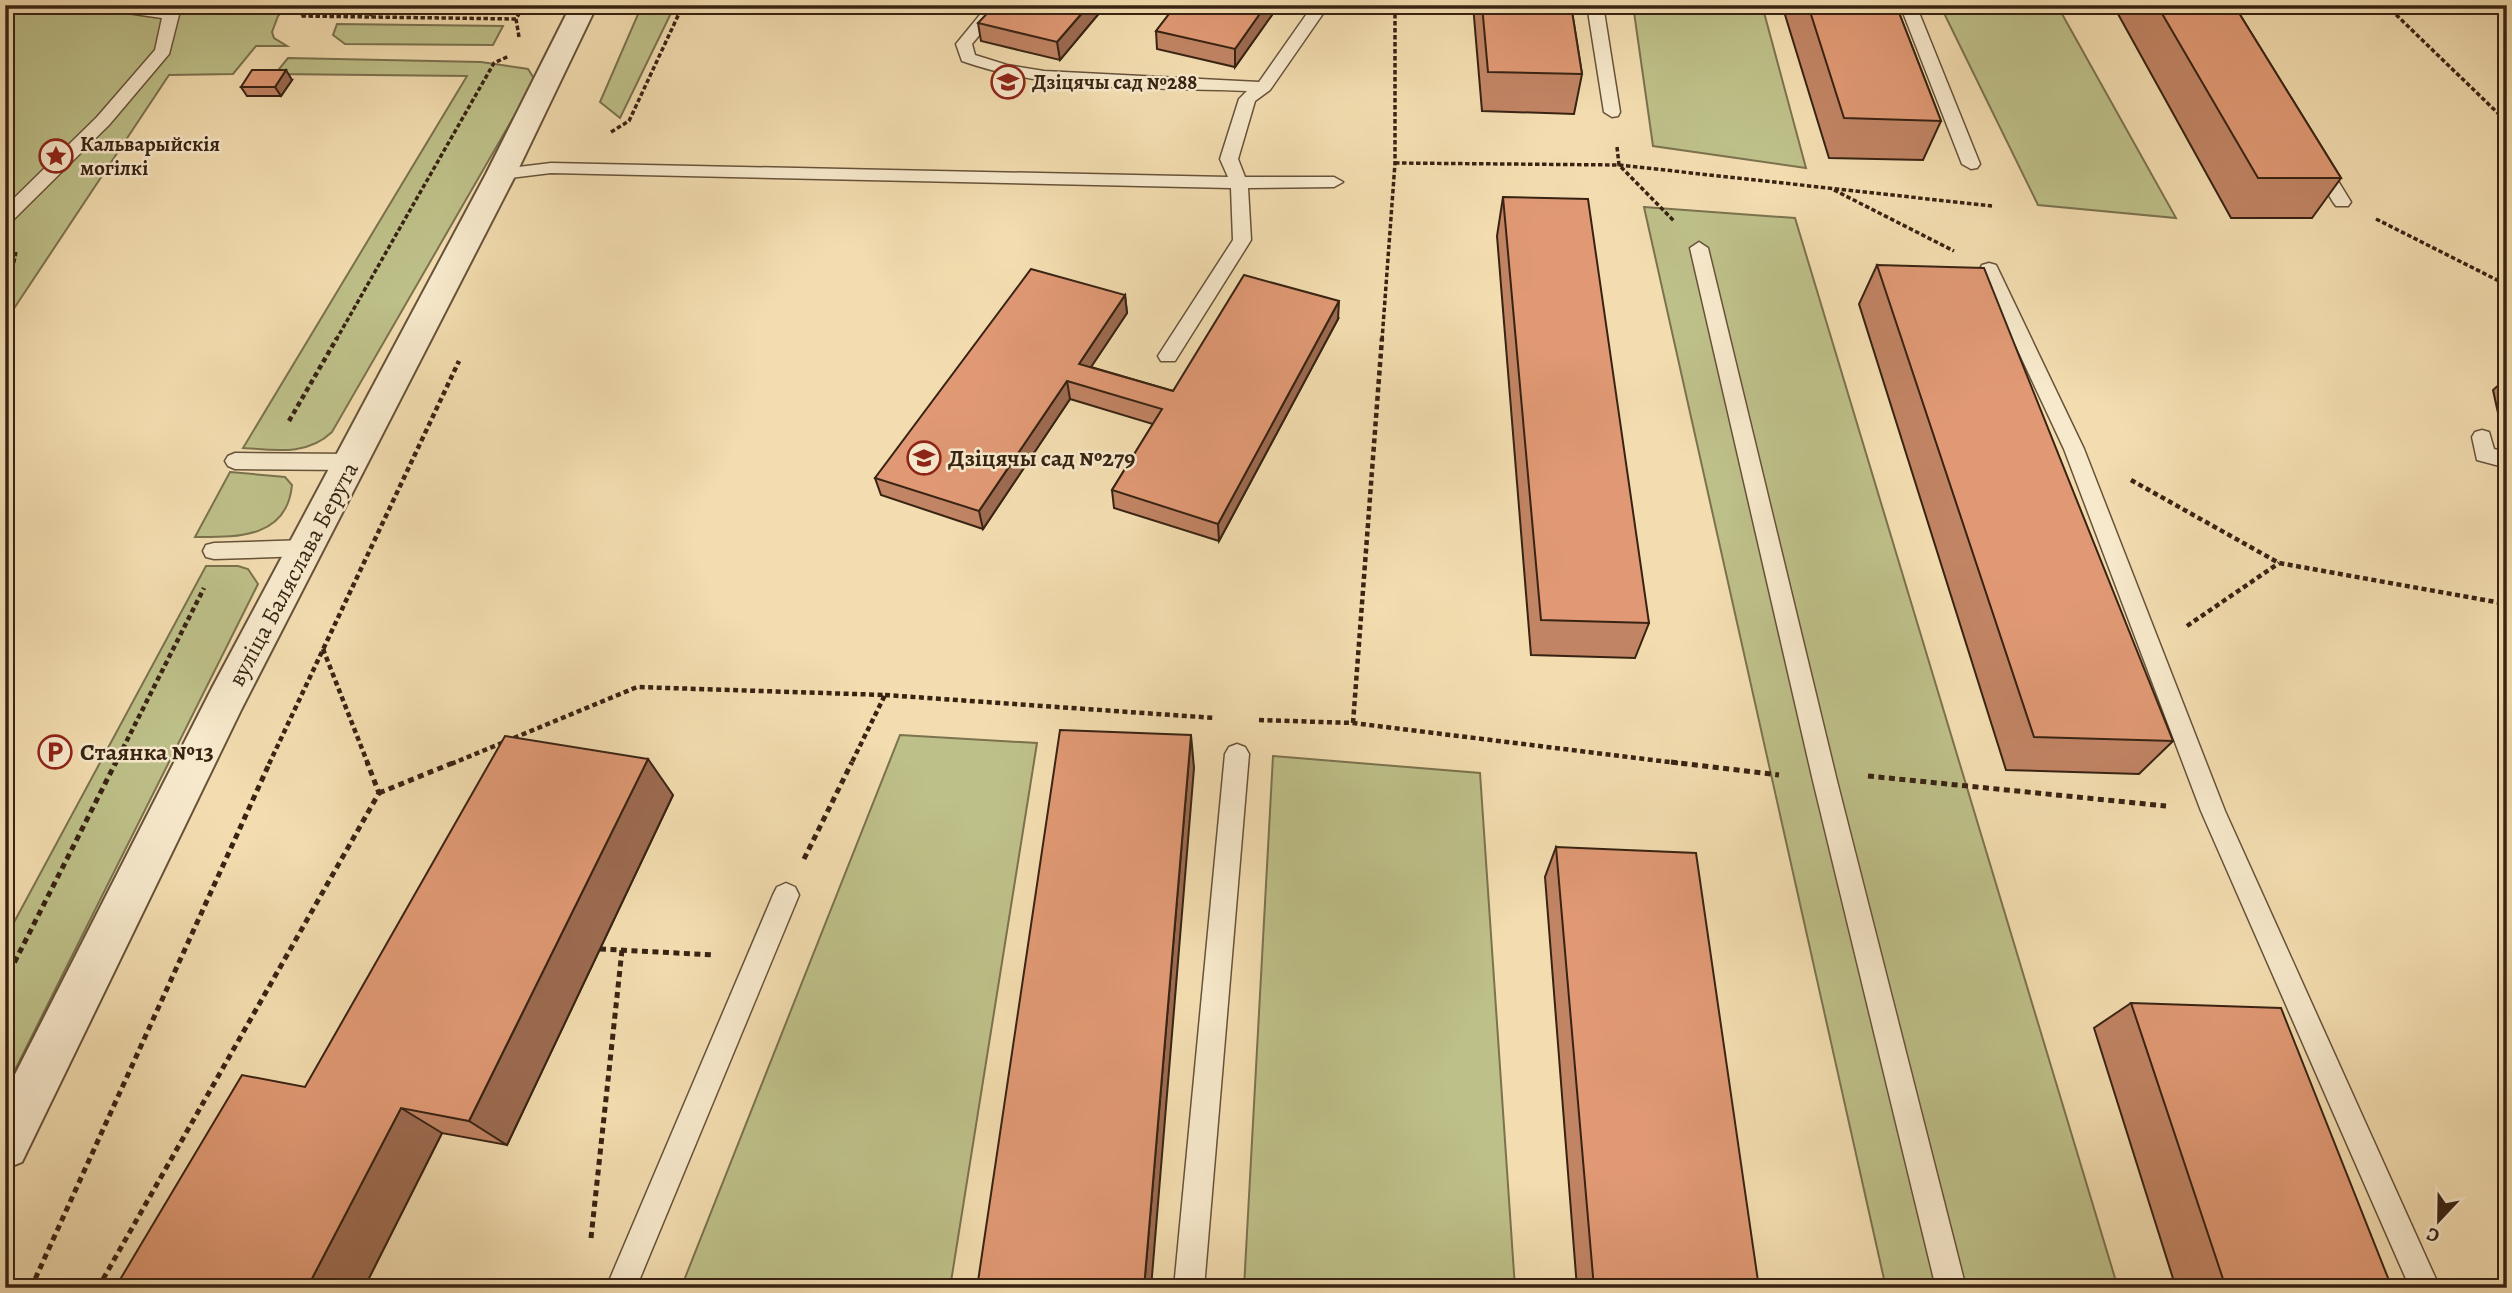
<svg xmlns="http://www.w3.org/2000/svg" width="2512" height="1293" font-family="Alegreya,serif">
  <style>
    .green { fill: #bec089; stroke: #7b724e; stroke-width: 2 }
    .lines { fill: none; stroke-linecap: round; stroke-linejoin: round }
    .service-casing { stroke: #67523a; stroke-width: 3 }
    .tertiary-casing { stroke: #67523a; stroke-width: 4 }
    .path-far2 { stroke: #382313; stroke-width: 3.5; stroke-dasharray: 4.5 2.5; stroke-linecap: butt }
    .path-far1 { stroke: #382313; stroke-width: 4.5; stroke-dasharray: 5 3.5; stroke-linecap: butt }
    .path { stroke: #382313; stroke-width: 5; stroke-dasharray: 6 4.5; stroke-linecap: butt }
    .service { fill: #f7e9cc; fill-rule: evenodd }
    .tertiary { fill: #f7e9cc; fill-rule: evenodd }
    .wall { fill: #c18464; stroke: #382313; stroke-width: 2 }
    .shaded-wall { fill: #9d6b51; stroke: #382313; stroke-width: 2 }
    .building { fill: #e09974; stroke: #382313; stroke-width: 2 }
    .labels { text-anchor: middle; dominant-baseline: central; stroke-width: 5; stroke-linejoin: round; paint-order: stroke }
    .far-poi-label { font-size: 21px; font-weight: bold; fill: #382313; stroke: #f7e9cc; text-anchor: start }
    .poi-label { font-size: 24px; font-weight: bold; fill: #382313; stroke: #f7e9cc; text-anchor: start }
    .street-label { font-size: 24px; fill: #382313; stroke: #f7e9cc }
  </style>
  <rect width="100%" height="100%" fill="#f3ddb0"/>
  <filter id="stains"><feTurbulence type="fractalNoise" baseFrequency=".00286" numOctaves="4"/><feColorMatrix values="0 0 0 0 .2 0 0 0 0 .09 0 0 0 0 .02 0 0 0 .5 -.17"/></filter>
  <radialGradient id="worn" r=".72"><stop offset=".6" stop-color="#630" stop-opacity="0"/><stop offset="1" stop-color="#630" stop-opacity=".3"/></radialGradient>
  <g class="green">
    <polygon points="5,5 290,5 278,16 272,32 274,38 287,46 256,46 233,74 169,75 5,322"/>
    <polygon points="642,5 675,5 620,118 600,102"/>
    <polygon points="1633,5 1762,5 1806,168 1653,146"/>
    <polygon points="1940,5 2057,5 2176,218 2038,205"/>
    <polygon points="337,24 503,26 493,45 345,44 333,35"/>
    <path d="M288,58L481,62L528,69L535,80L332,432C307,456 275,450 243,448L467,76L275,74Z"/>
    <polygon points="1644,207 1795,218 2118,1288 1886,1288"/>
    <path d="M230,472L285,477L292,485C287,539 236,537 195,537Z"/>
    <polygon points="206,566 238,566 248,569 258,584 5,1090 5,939"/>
    <polygon points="900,735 1037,743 950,1288 681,1288"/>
    <polygon points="1273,756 1480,773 1515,1288 1244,1288"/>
  </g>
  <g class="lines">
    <defs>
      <g id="service">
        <polygon points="98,5 138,5 176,12 179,15 169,54 109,125 11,222 5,224 5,207 97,117 155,50 162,18 106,10"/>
        <path d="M988,5H1004L972,44L975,55L1007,65L1044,71L1259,82L1313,5H1329L1270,90L1255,101L1238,159L1245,177H1334L1343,182L1334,187L1248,188L1251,240L1175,361H1161L1158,356L1233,240L1231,188L551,173L501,179L492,174L501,169L551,163L1228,177L1220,159L1239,99L1247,91C1153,87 1052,93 962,61L956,44Z"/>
        <polygon points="1587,5 1603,5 1620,112 1618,116 1612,117 1604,112"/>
        <polygon points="1900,5 1916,5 1980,164 1977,168 1971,169 1962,164"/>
        <polygon points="2318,157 2324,158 2351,202 2348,206 2336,206 2333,202 2309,162"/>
        <polygon points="1699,242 1708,248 1837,781 1966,1288 1936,1288 1813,781 1690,248"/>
        <polygon points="1989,263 1996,265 1998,269 2084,449 2225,811 2440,1288 2410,1288 2201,811 2064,449 1980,269 1982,265"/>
        <polygon points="2482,430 2489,432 2494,449 2507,452 2507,468 2477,460 2472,437 2475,432"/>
        <polygon points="235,453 352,454 359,457 362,462 359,467 352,470 235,469 228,466 225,461 228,456"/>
        <polygon points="306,540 314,542 317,548 314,554 306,556 214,559 206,557 203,551 206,545 214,543"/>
        <polygon points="1237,744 1245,747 1249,754 1204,1288 1174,1288 1225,754 1229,747"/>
        <polygon points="786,883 795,887 799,895 636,1288 606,1288 773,895 777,887"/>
      </g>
      <polygon id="tertiary" points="571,5 597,5 516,174 242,708 22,1162 5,1169 5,1094 212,688 486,174"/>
    </defs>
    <use href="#service" class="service-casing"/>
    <use href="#tertiary" class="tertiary-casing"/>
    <g class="path-far2">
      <polyline points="306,5 300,16 516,19"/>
      <polyline points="2386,5 2507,122"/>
      <polyline points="370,16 377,5"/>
      <polyline points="519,37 516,19 524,5"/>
      <polyline points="611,132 629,121 683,5"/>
      <polyline points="1617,147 1619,165 1674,221"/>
      <polyline points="1395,163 1619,165 1992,206"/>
      <polyline points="1834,190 1954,251"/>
      <polyline points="2376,219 2507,285"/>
      <polyline points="5,304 16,252"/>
      <polyline points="336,340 494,63 509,56"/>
      <polyline points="1382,340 1395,163 1395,5"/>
    </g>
    <g class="path-far1">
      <polyline points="289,421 337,338"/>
      <polyline points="2131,480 2279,563 2507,604"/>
      <polyline points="2187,626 2279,563"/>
      <polyline points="323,649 368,764"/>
      <polyline points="885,695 1215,718"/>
      <polyline points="1259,720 1353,723 1685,764"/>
      <polyline points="1353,723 1382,338"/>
      <polyline points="115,764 204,588"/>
      <polyline points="269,764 459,361"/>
      <polyline points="451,764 637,687 885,695 851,764"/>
    </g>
    <g class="path">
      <polyline points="1671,762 1779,775"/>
      <polyline points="1868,776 2166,806"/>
      <polyline points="379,793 455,762"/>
      <polyline points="804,859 852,762"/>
      <polyline points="600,949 715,955"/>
      <polyline points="5,981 116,762"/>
      <polyline points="591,1238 622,950"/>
      <polyline points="31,1288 270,762"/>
      <polyline points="98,1288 379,793 367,762"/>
    </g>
    <use href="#service" class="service"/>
    <use href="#tertiary" class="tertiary"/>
  </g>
  <g class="wall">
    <polygon points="382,5 492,5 487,13 385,12"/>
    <polygon points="1106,5 1060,60 981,41 978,23"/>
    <polygon points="1176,5 1279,5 1235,67 1157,49 1156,31"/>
    <polygon points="1473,5 1571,5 1582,74 1574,114 1482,111"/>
    <polygon points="1782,5 1896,5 1941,121 1923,160 1829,158"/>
    <polygon points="2113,5 2234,5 2341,178 2312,218 2231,218"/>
    <polygon points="292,80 281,96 247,96 241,87"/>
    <polygon points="1503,197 1649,623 1635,658 1531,655 1497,236"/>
    <polygon points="1877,265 2173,741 2139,774 2006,770 1859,304"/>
    <polygon points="1125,295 1127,313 1091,367 1173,391 1338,319 1219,541 1114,508 1112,490 1153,424 1070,399 983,529 881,495 875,478"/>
    <polygon points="2503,381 2507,382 2507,415 2498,413 2493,390"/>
    <polygon points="673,795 507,1145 442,1133 364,1288 115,1288 305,1087"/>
    <polygon points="1556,847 1759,1288 1577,1288 1545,877"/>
    <polygon points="2131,1003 2392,1288 2176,1288 2094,1028"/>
  </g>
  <g class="shaded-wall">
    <polygon points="483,5 492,5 487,13"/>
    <polygon points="1089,5 1106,5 1060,60 1057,42"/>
    <polygon points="1266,5 1279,5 1235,67 1235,49"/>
    <polygon points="286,70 292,80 281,96 275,87"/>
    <polygon points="1125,295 1127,313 1081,382 1079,364"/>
    <polygon points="1339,301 1338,319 1219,541 1218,524"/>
    <polygon points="1067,381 1070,399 983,529 979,511"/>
    <polygon points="1191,735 1194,768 1151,1288 1144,1288"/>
    <polygon points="648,759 673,795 507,1145 469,1121"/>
    <polygon points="401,1108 442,1133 364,1288 307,1288"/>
  </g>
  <g class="building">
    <polygon points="995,5 1089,5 1057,42 978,23"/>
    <polygon points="1176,5 1266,5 1235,49 1156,31"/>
    <polygon points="1482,5 1571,5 1582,74 1488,72"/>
    <polygon points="1808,5 1896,5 1941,121 1844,118"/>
    <polygon points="2157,5 2234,5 2341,178 2258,178"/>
    <polygon points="252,70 286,70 275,87 241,87"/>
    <polygon points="1503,197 1588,199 1649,623 1541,620"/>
    <polygon points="1877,265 1984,268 2173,741 2034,737"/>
    <polygon points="1031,269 1125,295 1079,364 1173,391 1244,275 1339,301 1218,524 1112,490 1162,409 1067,381 979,511 875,478"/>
    <polygon points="2503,381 2507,382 2507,401"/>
    <polygon points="1060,730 1191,735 1144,1288 977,1288"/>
    <polygon points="505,736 648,759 469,1121 401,1108 307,1288 115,1288 242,1075 305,1087"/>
    <polygon points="1556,847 1696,853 1759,1288 1594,1288"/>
    <polygon points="2131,1003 2281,1008 2392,1288 2226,1288"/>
  </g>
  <defs>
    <symbol id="school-ring" viewBox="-11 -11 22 22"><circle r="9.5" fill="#f7e9cc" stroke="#8f2418" stroke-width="1.5"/><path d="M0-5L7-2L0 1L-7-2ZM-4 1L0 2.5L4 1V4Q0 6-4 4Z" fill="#8f2418"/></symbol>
    <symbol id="sight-ring" viewBox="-11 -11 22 22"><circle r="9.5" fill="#f7e9cc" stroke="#8f2418" stroke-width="1.5"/><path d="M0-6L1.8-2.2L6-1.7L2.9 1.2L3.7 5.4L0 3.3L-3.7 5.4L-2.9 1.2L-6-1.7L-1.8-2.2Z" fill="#8f2418"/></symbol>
    <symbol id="parking-ring" viewBox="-11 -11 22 22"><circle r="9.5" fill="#f7e9cc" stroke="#8f2418" stroke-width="1.5"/><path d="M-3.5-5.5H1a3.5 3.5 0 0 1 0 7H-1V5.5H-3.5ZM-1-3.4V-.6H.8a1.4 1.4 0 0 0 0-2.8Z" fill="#8f2418"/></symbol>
  </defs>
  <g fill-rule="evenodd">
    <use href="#school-ring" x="989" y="63" width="38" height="38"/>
    <use href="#sight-ring" x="37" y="137" width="38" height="38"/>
    <use href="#school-ring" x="905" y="439" width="38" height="38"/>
    <use href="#parking-ring" x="36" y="733" width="38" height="38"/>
  </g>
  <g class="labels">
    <g class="far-poi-label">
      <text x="1032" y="82">Дзіцячы сад №288</text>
      <text x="80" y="144">Кальварыйскія<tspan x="80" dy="24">могілкі</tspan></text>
    </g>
    <g class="poi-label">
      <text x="948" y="458">Дзіцячы сад №279</text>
      <text x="80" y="752">Стаянка №13</text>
    </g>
    <g class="street-label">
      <text transform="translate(293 574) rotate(-62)">вуліца Баляслава Берута</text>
    </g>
  </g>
  <rect width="2512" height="1293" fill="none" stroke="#f3ddb0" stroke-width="28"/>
  <rect x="7" y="7" width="2498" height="1279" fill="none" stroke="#382313" stroke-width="3.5"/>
  <rect x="14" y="14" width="2484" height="1265" fill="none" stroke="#382313" stroke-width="2"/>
  <g transform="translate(2439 1220) rotate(202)" stroke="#f7e9cc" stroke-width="5" paint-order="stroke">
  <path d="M0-5L12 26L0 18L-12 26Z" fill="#382313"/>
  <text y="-10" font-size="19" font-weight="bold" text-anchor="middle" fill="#382313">С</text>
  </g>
  <rect width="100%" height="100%" filter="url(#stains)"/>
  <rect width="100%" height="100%" fill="url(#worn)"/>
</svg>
